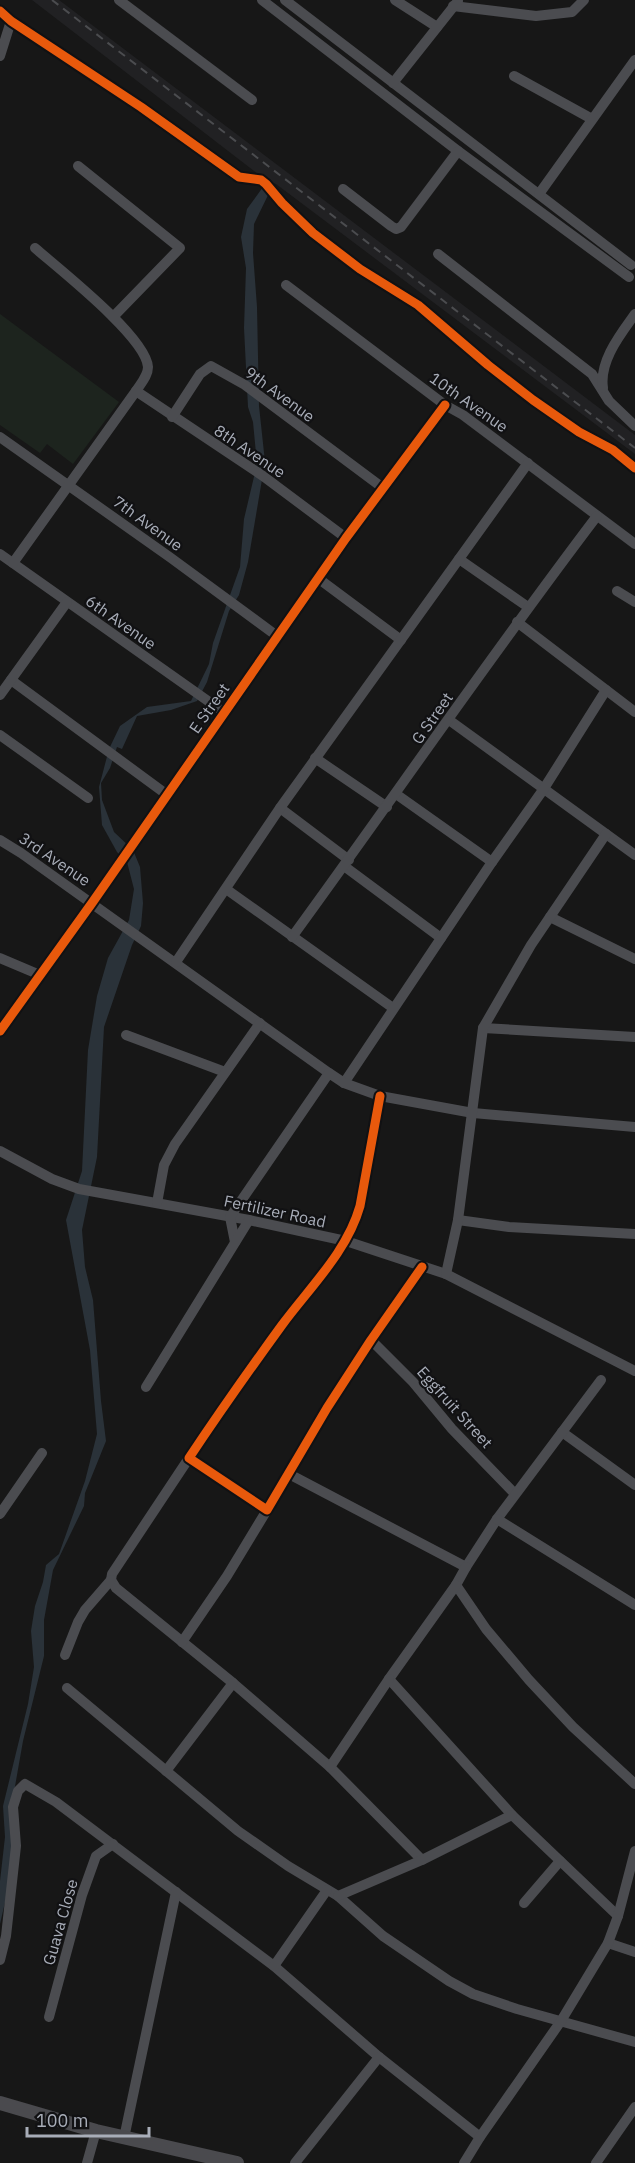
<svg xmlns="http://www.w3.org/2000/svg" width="635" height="2163" font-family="'IBM Plex Sans',sans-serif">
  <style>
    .built { fill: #212123 }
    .green { fill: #1d241e }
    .water { fill: #2a3239 }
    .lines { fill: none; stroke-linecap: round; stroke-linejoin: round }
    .street { stroke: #4b4c50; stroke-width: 10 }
    .secondary { stroke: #4a4a4e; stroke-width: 14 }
    .rail { stroke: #4b4c4f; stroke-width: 2; stroke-dasharray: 8 6; stroke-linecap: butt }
    .cycleway-casing { stroke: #111113; stroke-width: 13 }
    .cycleway { stroke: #e8590c; stroke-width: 9 }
    .labels { text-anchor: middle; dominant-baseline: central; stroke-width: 4.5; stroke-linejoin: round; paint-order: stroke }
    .street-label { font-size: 16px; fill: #a8adb8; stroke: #111113 }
  </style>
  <rect width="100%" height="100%" fill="#171717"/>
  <polygon class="built" points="32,0 59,0 635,435 635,454 276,184 267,181"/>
  <polygon class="green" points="0,314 119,402 73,464 47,444 40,453 0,425"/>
  <polygon class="water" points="263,187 270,191 254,224 253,253 257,307 259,406 265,462 248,562 239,595 229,611 207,682 197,701 171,710 137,716 122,749 117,747 110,768 101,783 102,800 114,832 133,850 140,867 143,903 141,926 132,945 104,1027 97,1157 82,1230 85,1267 93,1300 101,1401 106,1441 85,1493 84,1506 53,1570 44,1620 44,1656 23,1741 11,1809 12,1850 6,1898 0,1924 0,1881 5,1837 3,1806 28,1704 34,1667 31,1631 35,1606 43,1582 46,1565 59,1554 85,1481 97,1434 90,1350 66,1220 82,1171 88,1050 97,996 108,958 129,920 134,889 127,862 117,852 102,825 99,787 109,749 120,726 147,707 191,701 209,664 213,643 240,567 244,519 257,464 253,422 248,407 244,328 246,268 241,237 247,209"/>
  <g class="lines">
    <g class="street">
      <polyline points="119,0 252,100"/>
      <polyline points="262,0 458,151 629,277"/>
      <polyline points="285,0 631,265"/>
      <polyline points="395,0 437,27"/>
      <polyline points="453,6 536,16 572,12 584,0"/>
      <polyline points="0,11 11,21 141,107 239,177 261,180 266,184 282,203 313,233 360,269 418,305 488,365 533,400 579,432 613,450 635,468"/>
      <polyline points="0,56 11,21"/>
      <polyline points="514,76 592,119"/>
      <polyline points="393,83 458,1"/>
      <polyline points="78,166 180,248 114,316"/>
      <polyline points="343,189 391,226 396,229 401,227 458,151"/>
      <polyline points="539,194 635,60"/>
      <polyline points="438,254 592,374 609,401 635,426"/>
      <polyline points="286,285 445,405 463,415 635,544"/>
      <path d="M603,388C599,361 620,335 635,314"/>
      <polyline points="136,391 263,476 346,538"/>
      <polyline points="172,417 200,374 211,366 245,385 383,488"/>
      <polyline points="0,437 171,558 277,636"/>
      <polyline points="0,554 225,713"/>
      <polyline points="459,559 528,607"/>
      <path d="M13,563L136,391C141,383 148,376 148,367C146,337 59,269 35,248"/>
      <polyline points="319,579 401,640"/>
      <polyline points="617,591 635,602"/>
      <polyline points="517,622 635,712"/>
      <polyline points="11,680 166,794"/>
      <polyline points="0,695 67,602"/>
      <polyline points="449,720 635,855"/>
      <polyline points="0,735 88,798"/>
      <polyline points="315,758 387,807"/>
      <polyline points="396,794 492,862"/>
      <polyline points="280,808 349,860"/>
      <polyline points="0,840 21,853 329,1073"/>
      <polyline points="344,866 441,938"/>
      <polyline points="226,889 393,1008"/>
      <polyline points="550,917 635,959"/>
      <path d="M292,937C394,797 492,654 597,516"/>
      <polyline points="0,958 40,975"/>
      <polyline points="176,962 280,808 528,463"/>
      <polyline points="483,1028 635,1037"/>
      <polyline points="0,1031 92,903 346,538 445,405"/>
      <polyline points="126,1035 225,1072"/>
      <polyline points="344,1083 492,862 543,790 606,690"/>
      <path d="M380,1096L360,1206C347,1252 310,1287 282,1325C250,1369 219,1413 189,1458L267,1510L327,1408L371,1340L422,1267"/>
      <polyline points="0,1151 52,1179 79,1189 249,1220 346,1241 446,1274 635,1371"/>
      <polyline points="157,1203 164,1165 175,1144 260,1023"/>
      <polyline points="458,1220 509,1227 635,1234"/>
      <polyline points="235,1242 230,1217 329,1073 344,1083 380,1096 473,1113 635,1127"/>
      <polyline points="446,1274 458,1220 483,1028 531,945 606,834"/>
      <polyline points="371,1340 413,1382 452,1429 515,1494"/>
      <polyline points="146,1387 249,1220"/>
      <polyline points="562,1432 635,1485"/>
      <polyline points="189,1458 112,1574 111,1580 116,1588 233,1683 330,1767 422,1860"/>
      <polyline points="289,1474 466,1567 497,1519 601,1380"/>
      <polyline points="0,1514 42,1453"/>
      <polyline points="497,1519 635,1605"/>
      <polyline points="466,1567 456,1585 486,1629 529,1680 573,1727 635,1784"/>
      <polyline points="456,1585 389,1679 512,1815 618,1916"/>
      <polyline points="182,1642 227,1576 267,1510"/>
      <polyline points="65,1655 78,1622 85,1610 111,1580"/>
      <polyline points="67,1688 238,1831 288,1866 338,1896 383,1936 449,1981 473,1994 517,2009 635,2042"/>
      <polyline points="330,1767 389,1679"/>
      <polyline points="166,1771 233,1683"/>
      <polyline points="338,1896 422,1860 512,1815"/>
      <polyline points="524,1903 560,1861"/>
      <polyline points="608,1943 635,1952"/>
      <polyline points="0,1960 6,1936 16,1846 13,1807 18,1791 25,1784 56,1802 274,1966 379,2057 480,2137"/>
      <polyline points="274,1966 327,1890"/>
      <polyline points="49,2017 82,1895 96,1856 113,1844"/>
      <polyline points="124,2138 176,1892"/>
      <polyline points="87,2163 96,2131"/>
      <polyline points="295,2163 379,2057"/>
      <polyline points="464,2163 480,2137 561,2021 608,1943 618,1916 635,1851"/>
      <polyline points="596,2163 635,2107"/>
    </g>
    <polyline class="secondary" points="0,2103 96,2131 237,2163"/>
    <polyline class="rail" points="52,0 635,448"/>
    <defs>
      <g id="cycleway">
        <polyline points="0,11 11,21 141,107 239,177 261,180 266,184 282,203 313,233 360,269 418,305 488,365 533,400 579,432 613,450 635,468"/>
        <polyline points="0,1031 92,903 346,538 445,405"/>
        <path d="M380,1096L360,1206C347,1252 310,1287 282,1325C250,1369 219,1413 189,1458L267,1510L327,1408L371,1340L422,1267"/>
      </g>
    </defs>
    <use href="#cycleway" class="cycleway-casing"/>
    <use href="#cycleway" class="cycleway"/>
  </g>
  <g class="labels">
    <g class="street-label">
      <text transform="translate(280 394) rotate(36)">9th Avenue</text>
      <text transform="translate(469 402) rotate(35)">10th Avenue</text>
      <text transform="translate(250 451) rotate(34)">8th Avenue</text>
      <text transform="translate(148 523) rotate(36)">7th Avenue</text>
      <text transform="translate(121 622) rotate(35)">6th Avenue</text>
      <text transform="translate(209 708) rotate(-55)">E Street</text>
      <text transform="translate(432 718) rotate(-55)">G Street</text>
      <text transform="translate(55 859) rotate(34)">3rd Avenue</text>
      <text transform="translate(275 1211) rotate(12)">Fertilizer Road</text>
      <text transform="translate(455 1407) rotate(48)">Eggfruit Street</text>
      <text transform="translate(60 1922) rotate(-74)">Guava Close</text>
    </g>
  </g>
  <path d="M27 2127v9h122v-9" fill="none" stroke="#a8adb8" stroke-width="3"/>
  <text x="36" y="2127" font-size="18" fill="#a8adb8" stroke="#111113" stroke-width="4.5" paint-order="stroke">100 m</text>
</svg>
